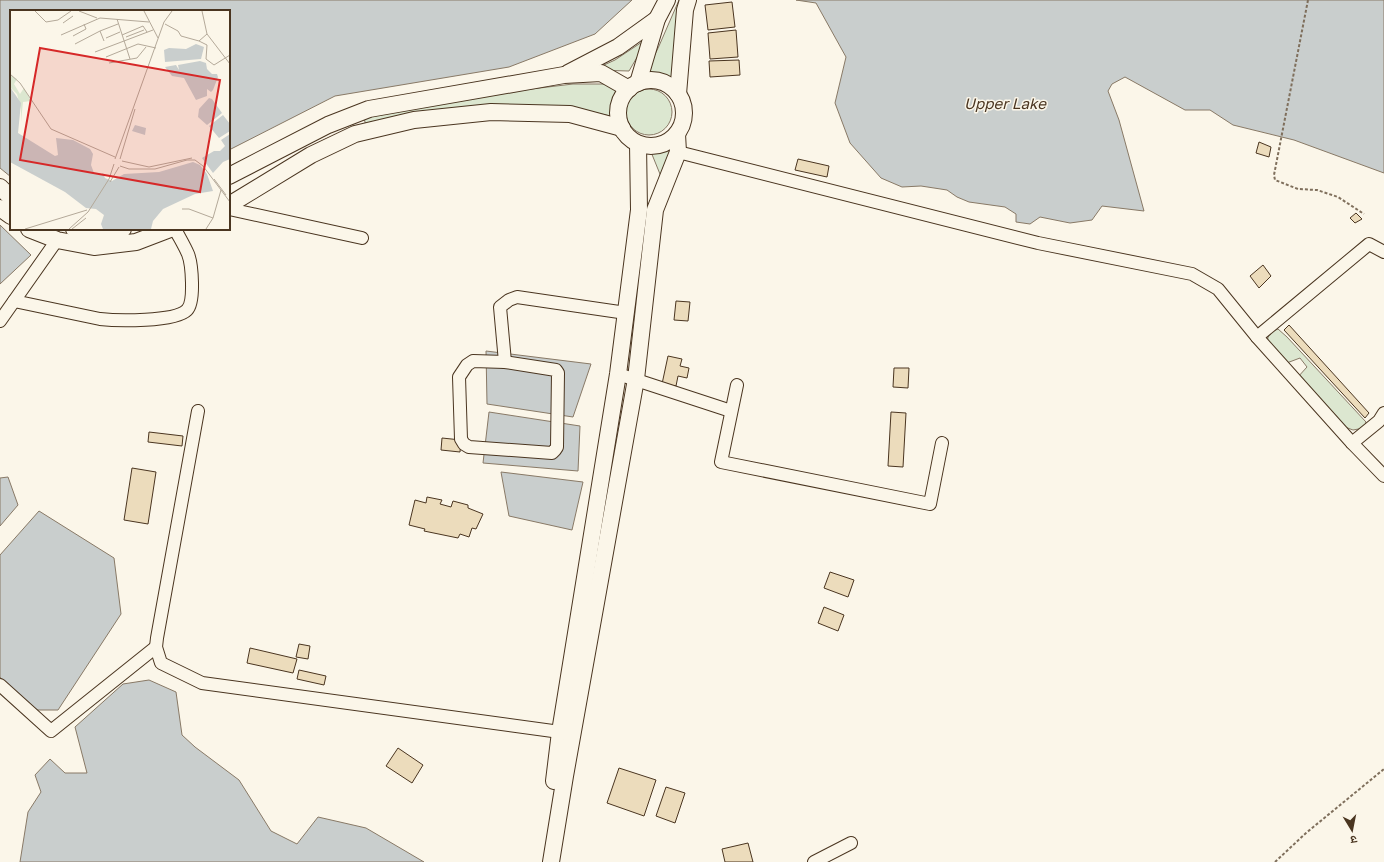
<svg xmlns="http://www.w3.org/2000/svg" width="1384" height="862" font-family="'Golos Text','Noto Sans Devanagari',sans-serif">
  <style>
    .green { fill: #dce7d0; stroke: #887966 }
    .water { fill: #c9cecd; stroke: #887966 }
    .building { fill: #ecdcbc; stroke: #4a3520 }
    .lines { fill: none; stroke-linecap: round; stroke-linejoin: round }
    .minor-casing { stroke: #4a3520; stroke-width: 14 }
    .major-casing { stroke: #4a3520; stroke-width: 18 }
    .path { stroke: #7f6f5c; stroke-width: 2; stroke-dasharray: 3 2; stroke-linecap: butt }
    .minor { stroke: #fbf6e9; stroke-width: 12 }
    .major { stroke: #fbf6e9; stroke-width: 16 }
    .labels { text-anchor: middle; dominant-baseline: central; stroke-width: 3; stroke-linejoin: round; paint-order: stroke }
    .water-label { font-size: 15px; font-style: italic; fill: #4a3520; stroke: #fbf6e9 }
    .inset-road { fill: none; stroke: #b4a999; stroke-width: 1 }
    .view { fill: #d62828; fill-opacity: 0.15; stroke: #d62828; stroke-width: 2 }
    .inset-edge { fill: none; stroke: #4a3520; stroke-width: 2 }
  </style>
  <rect width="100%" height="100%" fill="#fbf6e9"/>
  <g class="green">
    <polygon points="679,0 683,0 673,80 665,76 646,73 659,46"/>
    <polygon points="645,40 646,42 629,71 593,70 615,60"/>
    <polygon points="573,84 622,84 610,116 566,106 489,105 366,126 364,118 506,92"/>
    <circle cx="649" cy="112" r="23"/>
    <polygon points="662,149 672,152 662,179 651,152"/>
    <polygon points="1278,329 1287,337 1366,422 1364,428 1353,430 1345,427 1297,378 1307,367 1300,358 1284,364 1267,342 1269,333"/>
  </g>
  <g class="water">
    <polygon points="0,0 632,0 595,34 509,67 335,96 229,150 229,11 11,11 11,177 0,168"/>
    <polygon points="796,0 1384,0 1384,173 1294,140 1233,125 1210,110 1185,110 1125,77 1112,84 1108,91 1119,120 1144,211 1102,206 1092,220 1070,223 1040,217 1030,224 1016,222 1016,214 1005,207 969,202 957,197 947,190 921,186 902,187 881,178 850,143 835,103 846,57 816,3"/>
    <polygon points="0,225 31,255 0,284"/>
    <polygon points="486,351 591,364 573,417 487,404"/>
    <polygon points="489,412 580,426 578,471 483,463"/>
    <polygon points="501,472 583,482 572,530 509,516"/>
    <polygon points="8,477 18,505 0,526 0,478"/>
    <polygon points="39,511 114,558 121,614 58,710 32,710 0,677 0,555"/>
    <polygon points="149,680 176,692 182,735 195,747 239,780 271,831 297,844 318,817 366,828 424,862 20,862 28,812 41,792 35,775 50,759 65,773 87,773 75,727 123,684"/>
  </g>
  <g class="building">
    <polygon points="732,2 735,27 708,30 705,5"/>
    <polygon points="736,30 738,57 710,59 708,33"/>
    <polygon points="739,60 740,75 710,77 709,61"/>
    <polygon points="1259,142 1271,147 1269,157 1256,153"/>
    <polygon points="798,159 829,166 827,177 795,170"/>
    <polygon points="1356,213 1362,219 1355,223 1350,218"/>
    <polygon points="1263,265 1271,276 1259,288 1250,276"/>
    <polygon points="676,301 690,302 688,321 674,320"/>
    <polygon points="1289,325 1369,413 1365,418 1284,330"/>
    <polygon points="668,356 682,359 680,366 689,368 687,378 678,376 676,386 662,384"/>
    <polygon points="894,368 909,368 908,388 893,387"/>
    <polygon points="891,412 906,413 903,467 888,466"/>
    <polygon points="149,432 183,436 182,446 148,442"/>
    <polygon points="442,438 461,440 460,452 441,450"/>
    <polygon points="132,468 156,472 148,524 124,520"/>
    <polygon points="427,497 442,500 440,504 451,507 453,501 468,505 468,508 483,514 476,529 472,528 469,537 460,534 458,538 424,531 425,529 409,525 415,500 426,503"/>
    <polygon points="830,572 854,580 848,597 824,588"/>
    <polygon points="824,607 844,615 838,631 818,623"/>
    <polygon points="299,644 310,646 308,659 296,657"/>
    <polygon points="250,648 297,659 293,673 247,663"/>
    <polygon points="299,670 326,676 324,685 297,679"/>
    <polygon points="398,748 423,765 412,783 386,766"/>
    <polygon points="619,768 656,780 644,816 607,803"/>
    <polygon points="666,787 685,793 675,823 656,816"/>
    <polygon points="748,843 753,862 725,862 722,849"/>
  </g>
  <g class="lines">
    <defs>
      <g id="minor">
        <polyline points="678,152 1038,243 1192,274 1218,289 1257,337 1352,443 1384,476"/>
        <polyline points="229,209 362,238"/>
        <path d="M14,301L100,319C117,321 175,322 187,310C195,302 192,264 188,254C184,245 179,237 175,229"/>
        <polyline points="0,321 57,240"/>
        <polyline points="1257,337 1369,244 1384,252"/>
        <polygon points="473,361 505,362 556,370 558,373 557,447 555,450 552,453 469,447 464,444 461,439 459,377 467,365"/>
        <polyline points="505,362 500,307 509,300 517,297 626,313"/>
        <polyline points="618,374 731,411"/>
        <polyline points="737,385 721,462 930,504 942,443"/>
        <polyline points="198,411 157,638 156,647 161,663 202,683 560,732"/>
        <polyline points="1352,443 1379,421 1384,413"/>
        <polyline points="0,685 51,731 156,647"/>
        <polyline points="814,862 851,843"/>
      </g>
      <g id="major">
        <polyline points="568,73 618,47 657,19"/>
        <circle cx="651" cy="113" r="33"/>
        <polyline points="638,83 657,19 667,0"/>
        <polyline points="678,94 685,10 688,0"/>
        <polyline points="229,176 328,125 369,109 564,75 601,73 629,89"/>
        <polyline points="0,187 11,198"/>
        <polyline points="229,205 311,155 355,134 414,120 491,112 570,114 622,128"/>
        <polyline points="0,208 11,216"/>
        <polyline points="29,229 57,240 94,247 136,242 170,229"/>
        <polyline points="74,229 107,234 123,229"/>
        <polyline points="554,781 560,732 618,374 639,210 638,144"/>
        <polyline points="551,862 565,776 636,379 655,210 678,152 677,134"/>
      </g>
    </defs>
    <use href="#minor" class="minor-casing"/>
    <use href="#major" class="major-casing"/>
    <g class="path">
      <polyline points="1308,0 1274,175 1275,180 1298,189 1317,190 1338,197 1364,214"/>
      <polyline points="1275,862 1306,833 1384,769"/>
    </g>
    <use href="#minor" class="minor"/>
    <use href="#major" class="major"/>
  </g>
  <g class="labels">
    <g class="water-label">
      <text x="1005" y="103">Upper Lake</text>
    </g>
  </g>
  <g transform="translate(10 10)">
    <rect width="220" height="220" fill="#fbf6e9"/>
    <path d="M0,65L7,69L4,74L10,84L14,78L21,91L13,92L11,112V99L7,84L0,77Z" fill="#dce7d0"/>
    <path d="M186,34L194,37L191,49L155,52L154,40L159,38L176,39ZM190,51L196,53L197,59L202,64H207L208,67L203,80L201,82L197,79V86L186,90L174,68L162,66L155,57L166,55L169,60L168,55ZM0,77L11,93L8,123L45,146L48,145L46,128L63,130L80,139L83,144L81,155L84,163L91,165L93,163L95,168L102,171L114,164L149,162L183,152L190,155L197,164L203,181L185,184L153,199L143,211L141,219H93L91,214L94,205L86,199L76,198L55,182L0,152ZM199,88L202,89L212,103L197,115L188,107L189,99ZM213,105L220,114V121L209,128L199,116ZM125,115L136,118L135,125L122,121ZM220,124V149L213,152L203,163L192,148L204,141H210L215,136L211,130Z" fill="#c9cecd"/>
    <path class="inset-road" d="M25,1L36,12L48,10L61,1M69,1L87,8M134,1L148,28M192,1L197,24L220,54M107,9L120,49M53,13L63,6M155,14L168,21L171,26L189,31L197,24M51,25L90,8L139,12M112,25L133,16L137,22M63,26L76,19L74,14M116,27L134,20M96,28L110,22M94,31L90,21L108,14M189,31L197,35L196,49L204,55L220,45M65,34L90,21M85,42L143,20M96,47L128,34L146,38M99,53L127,48L136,37M0,64L10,73L41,119L105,147M105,149L154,12L162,1M110,149L125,99M112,151L139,157L182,148M110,156L119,159H145L177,150H185L193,156L220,192M204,169L216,185M100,172L109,157M172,199H179L203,208M15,219L77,200M59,219L78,202L99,169L104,154M62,219L76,208M196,219L203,208L211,180"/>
    <path class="view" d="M30,38L210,70L190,182L10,150Z"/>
    <rect width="220" height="220" class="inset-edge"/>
  </g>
  <g transform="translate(1352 830) rotate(170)" stroke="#fbf6e9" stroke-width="3" paint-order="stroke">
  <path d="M0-3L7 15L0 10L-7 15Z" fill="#4a3520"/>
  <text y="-6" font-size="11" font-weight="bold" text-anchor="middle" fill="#4a3520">उ</text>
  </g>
</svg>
